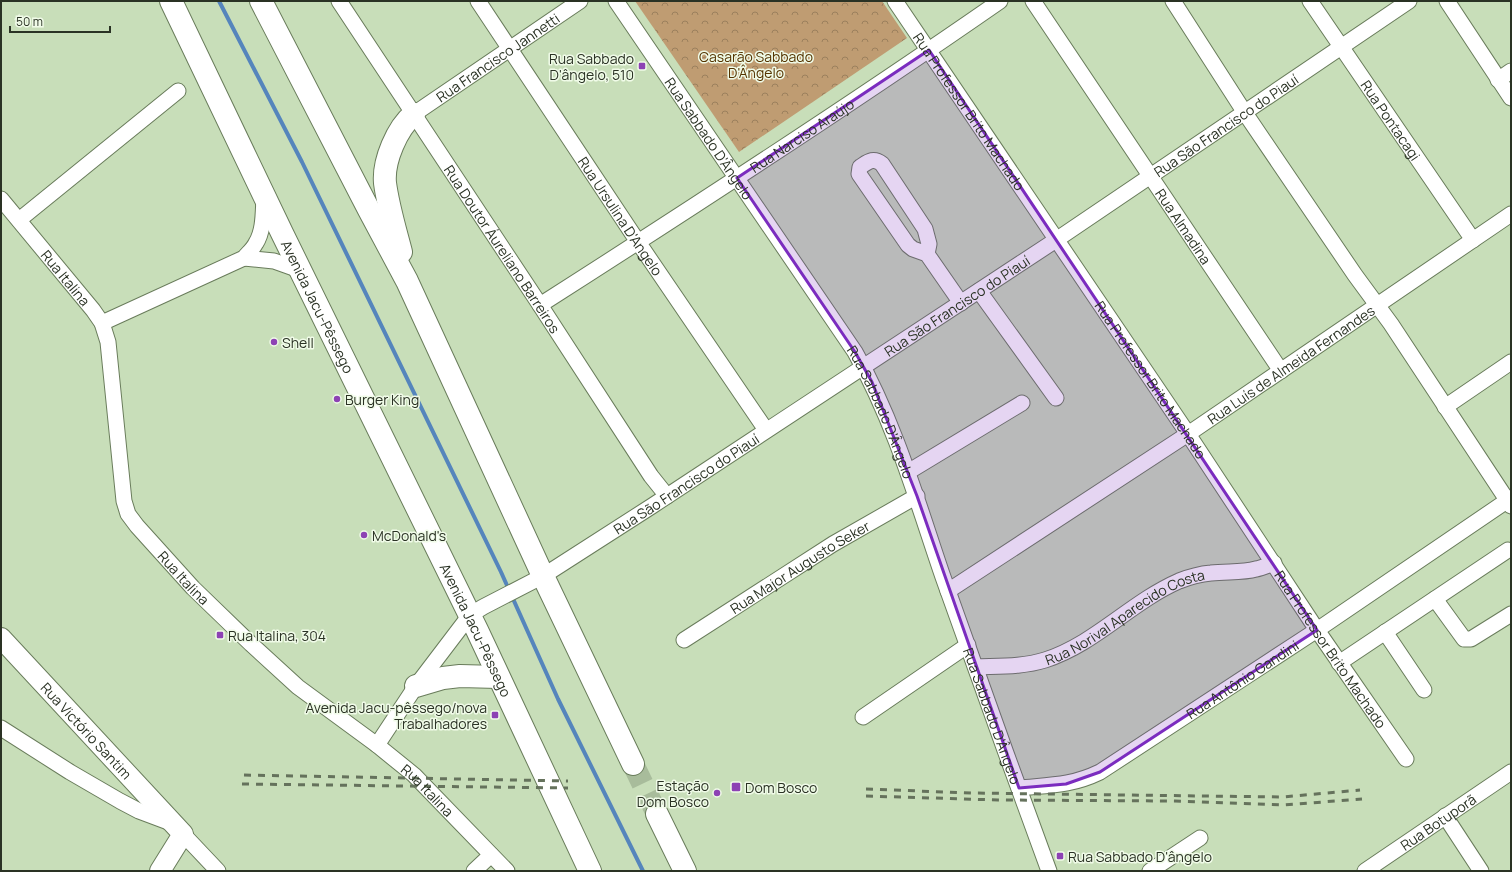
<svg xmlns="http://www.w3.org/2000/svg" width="1512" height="872" font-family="Manrope,sans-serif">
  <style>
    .forest { fill: url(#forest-crowns) }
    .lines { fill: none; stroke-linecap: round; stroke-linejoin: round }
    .stream { stroke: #5585bc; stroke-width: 4 }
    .highway-tunnel { stroke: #a8bc9b; stroke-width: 22; stroke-dasharray: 22 11; stroke-linecap: butt }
    .minor-casing { stroke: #697c5b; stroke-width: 17 }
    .major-casing { stroke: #697c5b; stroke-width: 22 }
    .highway-casing { stroke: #697c5b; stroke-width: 24 }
    .minor { stroke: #fff; stroke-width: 15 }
    .major { stroke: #fff; stroke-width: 20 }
    .highway { stroke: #fff; stroke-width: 22 }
    .rail { stroke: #65725c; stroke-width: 3; stroke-dasharray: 7 7; stroke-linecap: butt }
    .marked { fill: #7b2cbf; fill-opacity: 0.2; stroke: #7b2cbf; stroke-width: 3; stroke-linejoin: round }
    .poi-dot { fill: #8d42b4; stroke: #f0fbe8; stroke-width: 1.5 }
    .labels { text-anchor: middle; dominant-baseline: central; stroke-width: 3; stroke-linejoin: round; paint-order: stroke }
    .park-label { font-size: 14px; fill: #543400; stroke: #f0fbe8 }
    .street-label { font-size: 14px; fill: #2a3224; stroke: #f0fbe8 }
    .poi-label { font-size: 14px; fill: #2a3224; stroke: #f0fbe8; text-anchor: start }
  </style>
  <defs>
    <pattern id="forest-crowns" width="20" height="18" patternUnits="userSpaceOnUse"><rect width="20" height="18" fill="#bf9c72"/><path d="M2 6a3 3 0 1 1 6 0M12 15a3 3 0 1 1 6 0" fill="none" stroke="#9b805d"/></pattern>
  </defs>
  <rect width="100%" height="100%" fill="#c8deb9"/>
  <polygon class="forest" points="635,1 882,1 907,38 739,152"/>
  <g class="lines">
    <polyline class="stream" points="219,1 302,162 501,572 558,699 643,871"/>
    <polyline class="highway-tunnel" points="633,764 657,814"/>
    <defs>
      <g id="minor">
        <path id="s1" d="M339,1L540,305L651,476L667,496"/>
        <path id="s2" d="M478,1L638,242L766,430"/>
        <path id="s3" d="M616,1L855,352C895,423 917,501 943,577C978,676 1013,773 1049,871"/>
        <path id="s4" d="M895,1L1188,434L1317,630L1406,759"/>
        <path id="s5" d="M1033,1L1281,371"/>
        <polyline points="1173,1 1245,113 1355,275 1391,324 1511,506"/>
        <path id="s6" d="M1310,1L1473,240"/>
        <polyline points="1447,1 1511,98"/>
        <polyline points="1498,80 1511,71"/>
        <path id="s7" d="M414,114L580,1"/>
        <path id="s8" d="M1,199L93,310L102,323L108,342L124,501L128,514L137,526L193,588L251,644L298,687L377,745L414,775L507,871"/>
        <polyline points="19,220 178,91"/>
        <path d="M927,254L929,244L925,229L882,164C873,157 868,162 860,167L859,174L908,245L913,249L927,254L961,303"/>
        <polyline points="244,258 274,261 302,271"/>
        <polyline points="979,291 1056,398"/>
        <path id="s9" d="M540,305C695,206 849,106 1000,1"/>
        <path d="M102,323L244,258C248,253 253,249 256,243C264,230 263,212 264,197"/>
        <polyline points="1445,407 1511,362"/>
        <polyline points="908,472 1022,403"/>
        <path id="s10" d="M948,591L1188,434L1511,214"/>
        <polyline points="1435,599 1464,639 1471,639 1511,614"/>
        <polyline points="1385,632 1424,690"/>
        <path id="s11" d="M684,640L833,544L917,496"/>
        <polyline points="1339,663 1508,550"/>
        <path id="s12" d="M976,667C998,666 1023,667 1045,660C1095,644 1131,602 1179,581C1189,577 1200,574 1211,573C1226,571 1242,573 1256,569C1262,568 1268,565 1274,563"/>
        <polyline points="863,717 968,645"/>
        <polyline points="1,728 70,772 120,801 139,811 171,823"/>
        <path id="s13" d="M377,745L416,686L470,615L483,607L543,576L652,506L1056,240L1409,1"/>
        <path id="s14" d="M1019,788C1050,785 1071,786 1100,772L1317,630L1511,498"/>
        <polyline points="1445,816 1481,871"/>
        <polyline points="183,834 218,871"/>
        <polyline points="474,871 491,855"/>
        <polyline points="1150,871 1200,838"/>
        <path id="s15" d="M1365,871L1511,772"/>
      </g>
      <g id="major">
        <path id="s16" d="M1,638L183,834L160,871"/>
      </g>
      <g id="highway">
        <path id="s17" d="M171,1L282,233L477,630L590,871"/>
        <polyline points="261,1 369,210 407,281 543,576 633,764"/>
        <path d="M401,252C395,229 388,206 385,183C383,161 397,128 414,114"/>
        <polyline points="416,686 443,678 460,676 498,677"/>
        <polyline points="657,814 685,871"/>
      </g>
    </defs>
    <use href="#minor" class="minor-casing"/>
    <use href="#major" class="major-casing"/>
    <use href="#highway" class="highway-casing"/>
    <use href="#minor" class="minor"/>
    <use href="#major" class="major"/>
    <use href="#highway" class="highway"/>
    <g class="rail">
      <polyline points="244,775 568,781"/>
      <polyline points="242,784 568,788"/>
      <polyline points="866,789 971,793 1282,797 1360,790"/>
      <polyline points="866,796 998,800 1175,801 1283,805 1362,799"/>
    </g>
  </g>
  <path class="marked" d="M929,50L1317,630L1100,772L1066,784L1019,788L917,496L872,382L855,352L737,178Z"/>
  <g class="poi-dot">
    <rect x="638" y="62" width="8" height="8" rx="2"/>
    <circle cx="274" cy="342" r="4"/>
    <circle cx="337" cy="399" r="4"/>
    <circle cx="364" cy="535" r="4"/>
    <rect x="216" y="631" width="8" height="8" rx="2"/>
    <rect x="491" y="711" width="8" height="8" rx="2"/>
    <rect x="731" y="782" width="10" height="10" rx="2"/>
    <circle cx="717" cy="793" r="4"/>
    <rect x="1056" y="852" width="8" height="8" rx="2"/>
  </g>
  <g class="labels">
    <g class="park-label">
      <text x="756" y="56">Casarão Sabbado<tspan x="756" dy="16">D'Ângelo</tspan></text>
    </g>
    <g class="street-label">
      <text stroke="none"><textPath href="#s7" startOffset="101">Rua Francisco Jannetti</textPath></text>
      <text stroke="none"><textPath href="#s4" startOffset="133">Rua Professor Brito Machado</textPath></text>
      <text stroke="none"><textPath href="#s6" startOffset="144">Rua Pontacagi</textPath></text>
      <text stroke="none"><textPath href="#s13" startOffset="1061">Rua São Francisco do Piauí</textPath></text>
      <text stroke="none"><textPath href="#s9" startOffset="312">Rua Narciso Araújo</textPath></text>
      <text stroke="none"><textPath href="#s3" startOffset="166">Rua Sabbado D'Ângelo</textPath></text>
      <text stroke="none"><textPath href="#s2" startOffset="258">Rua Ursulina D'Angelo</textPath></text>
      <text stroke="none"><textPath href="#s5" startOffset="271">Rua Almadina</textPath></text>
      <text stroke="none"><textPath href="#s1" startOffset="297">Rua Doutor Áureliano Barreiros</textPath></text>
      <text stroke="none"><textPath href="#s8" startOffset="102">Rua Italina</textPath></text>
      <text stroke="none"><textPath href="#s13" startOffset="737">Rua São Francisco do Piauí</textPath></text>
      <text stroke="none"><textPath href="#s17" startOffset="339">Avenida Jacu-Pêssego</textPath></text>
      <text stroke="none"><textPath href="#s10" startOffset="411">Rua Luís de Almeida Fernandes</textPath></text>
      <text stroke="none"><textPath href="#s4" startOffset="457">Rua Professor Brito Machado</textPath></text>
      <text stroke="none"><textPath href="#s3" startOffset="490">Rua Sabbado D'Ângelo</textPath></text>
      <text stroke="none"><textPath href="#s13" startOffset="413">Rua São Francisco do Piauí</textPath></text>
      <text stroke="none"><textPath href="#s11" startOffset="137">Rua Major Augusto Seker</textPath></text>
      <text stroke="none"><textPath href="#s8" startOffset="438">Rua Italina</textPath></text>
      <text stroke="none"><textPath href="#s12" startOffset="161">Rua Norival Aparecido Costa</textPath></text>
      <text stroke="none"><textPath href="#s17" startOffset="699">Avenida Jacu-Pêssego</textPath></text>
      <text stroke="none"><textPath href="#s4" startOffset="781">Rua Professor Brito Machado</textPath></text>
      <text stroke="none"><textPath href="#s14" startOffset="253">Rua Antônio Gandini</textPath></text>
      <text stroke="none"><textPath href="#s3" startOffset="814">Rua Sabbado D'Ângelo</textPath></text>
      <text stroke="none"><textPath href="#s16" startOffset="126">Rua Victório Santim</textPath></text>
      <text stroke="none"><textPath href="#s8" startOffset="762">Rua Italina</textPath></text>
      <text stroke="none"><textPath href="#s15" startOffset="88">Rua Botuporã</textPath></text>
    </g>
    <g class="poi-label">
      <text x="634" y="58" text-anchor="end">Rua Sabbado<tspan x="634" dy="16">D'ângelo, 510</tspan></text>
      <text x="282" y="342">Shell</text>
      <text x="345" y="399">Burger King</text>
      <text x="372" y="535">McDonald's</text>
      <text x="228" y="635">Rua Italina, 304</text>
      <text x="487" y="707" text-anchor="end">Avenida Jacu-pêssego/nova<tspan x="487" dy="16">Trabalhadores</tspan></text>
      <text x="709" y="785" text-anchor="end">Estação<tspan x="709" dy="16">Dom Bosco</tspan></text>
      <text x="745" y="787">Dom Bosco</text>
      <text x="1068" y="856">Rua Sabbado D'ângelo</text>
    </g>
  </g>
  <rect width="1512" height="872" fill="none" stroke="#2a3224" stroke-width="4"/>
  <path d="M10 26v6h100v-6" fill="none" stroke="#2a3224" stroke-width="2"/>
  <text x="16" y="26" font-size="12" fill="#2a3224" stroke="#f0fbe8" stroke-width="3" paint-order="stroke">50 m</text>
</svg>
